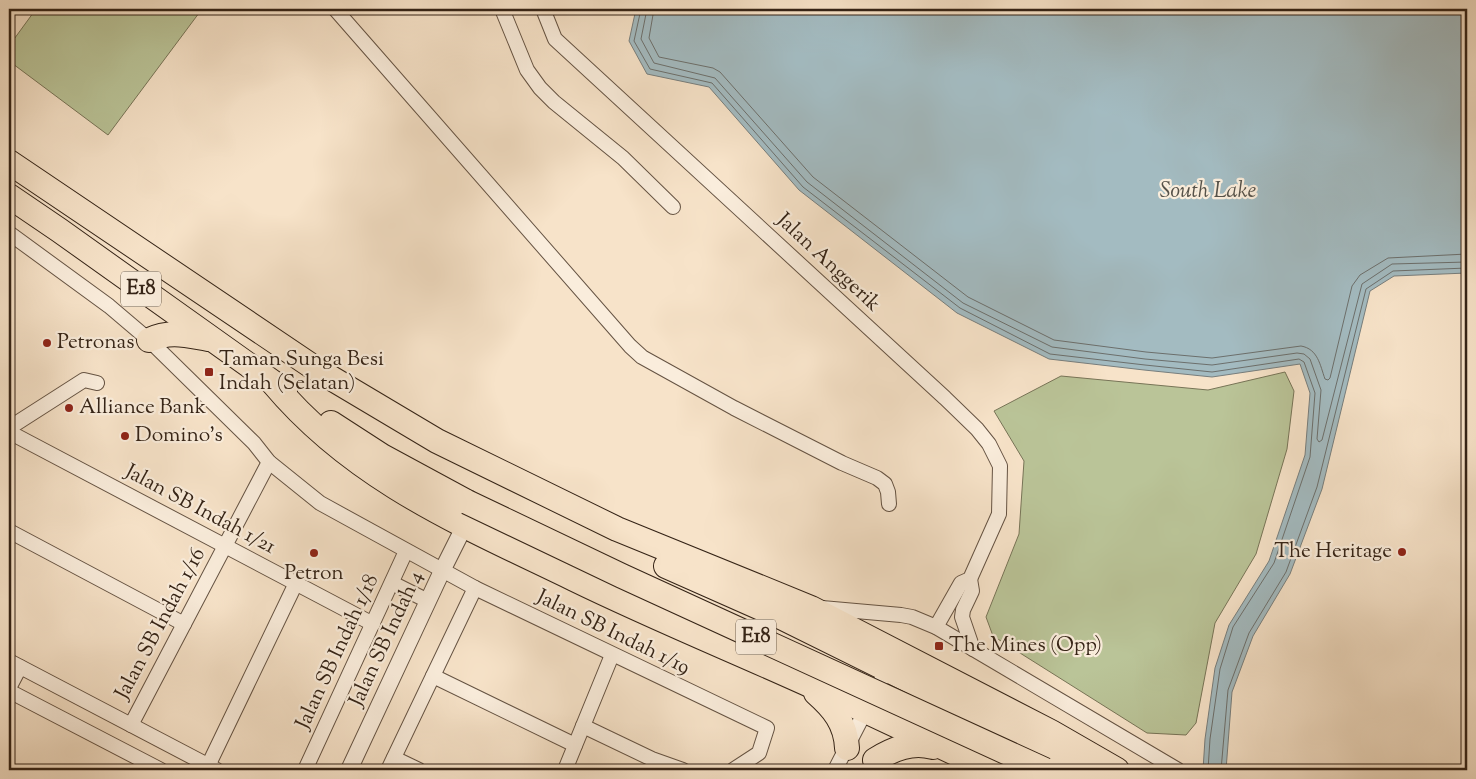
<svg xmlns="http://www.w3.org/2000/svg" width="1476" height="779" font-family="'Sorts Mill Goudy',serif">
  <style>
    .green { fill: #bac498; stroke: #777457 }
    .water { fill: #a3bbc1; stroke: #777e7d }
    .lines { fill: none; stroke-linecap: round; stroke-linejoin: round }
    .shore { stroke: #6c6f6c; stroke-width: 1 }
    .minor-casing { stroke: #655343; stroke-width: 16 }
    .tertiary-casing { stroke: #655343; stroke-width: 18 }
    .motorway-casing { stroke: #342316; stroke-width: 26 }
    .minor { stroke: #faeddc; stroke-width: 14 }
    .tertiary { stroke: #faeddc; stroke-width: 16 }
    .motorway { stroke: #f7e3c9; stroke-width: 24 }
    .motorway-bridge-casing { stroke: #342316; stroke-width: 26; stroke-linecap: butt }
    .motorway-bridge { stroke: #f7e3c9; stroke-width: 24 }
    .poi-dot { fill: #8f2418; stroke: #faeddc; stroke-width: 2 }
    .labels { text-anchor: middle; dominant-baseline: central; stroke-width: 4.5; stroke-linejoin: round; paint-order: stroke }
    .shield { fill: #faeddc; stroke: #6f6051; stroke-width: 1 }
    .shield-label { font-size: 20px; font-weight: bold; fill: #342316 }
    .street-label { font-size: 21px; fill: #342316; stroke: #faeddc }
    .poi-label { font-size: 21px; fill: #342316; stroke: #faeddc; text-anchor: start }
    .water-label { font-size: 22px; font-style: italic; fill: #555149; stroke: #faeddc }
  </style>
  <rect width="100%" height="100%" fill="#f7e3c9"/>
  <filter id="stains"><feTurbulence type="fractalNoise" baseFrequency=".004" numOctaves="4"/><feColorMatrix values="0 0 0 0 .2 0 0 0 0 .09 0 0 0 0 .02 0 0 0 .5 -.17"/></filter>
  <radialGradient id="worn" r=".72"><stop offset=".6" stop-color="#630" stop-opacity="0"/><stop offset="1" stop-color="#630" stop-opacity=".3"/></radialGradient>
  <g class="green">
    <polygon points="36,9 202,9 108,135 9,61 9,46"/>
    <polygon points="1285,372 1294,391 1287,449 1256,554 1215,623 1196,723 1186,735 1147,733 993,636 986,617 1019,534 1024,461 994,411 1061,376 1208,390"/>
  </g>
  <polygon class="water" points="636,9 1467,9 1467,273 1394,276 1370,291 1322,489 1290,574 1253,636 1232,692 1226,770 1203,770 1205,739 1215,668 1229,625 1269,561 1305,455 1310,393 1300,364 1212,377 1144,370 1049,359 957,313 799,190 709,87 647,74 629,41"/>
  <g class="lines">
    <g class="shore">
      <polyline points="641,9 634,41 650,69 712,83 803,187 960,308 1050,354 1145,365 1212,372 1299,359 1304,362 1315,393 1310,457 1274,563 1233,627 1220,669 1210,739 1208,770"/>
      <polyline points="647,9 641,39 654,63 715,78 807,182 963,303 1052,347 1145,359 1212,365 1297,353 1304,354 1310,359 1321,390 1317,439 1319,442 1322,440 1362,284 1392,264 1467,262"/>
      <path d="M654,9L649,38L659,57L713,68L720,72L813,177L968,297L1054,340L1146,352L1212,358L1301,346C1318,349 1320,365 1325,379L1328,380L1330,378L1352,286L1360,275L1388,258L1467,254"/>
      <polyline points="1221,770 1228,690 1249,633 1286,572 1317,487 1366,289 1393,271 1467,268"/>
    </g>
    <defs>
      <g id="minor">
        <polyline points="335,9 630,346 642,357 734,408 842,463 877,478 885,484 888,492 889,504"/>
        <polyline points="502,9 527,70 540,88 554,102 623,158 673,207"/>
        <polyline points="543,9 555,39 945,398 977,429 989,444 1000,466 999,514 970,579 961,583 936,627"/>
        <polyline points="9,233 109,306 149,340 254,443 269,462 320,503 475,588 767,728 759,753 733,770"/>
        <polyline points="9,428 84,380 97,383"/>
        <polyline points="9,432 373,624"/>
        <polyline points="9,531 184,624"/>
        <polyline points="970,579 972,591 963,610 962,617 973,649"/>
        <polyline points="392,583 428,601"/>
        <polyline points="822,608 901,615 912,617 936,627 1178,770"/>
        <polyline points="9,661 217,770"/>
        <polyline points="433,676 575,745"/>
        <polyline points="9,688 20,667"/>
        <polyline points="9,691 161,770"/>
        <polyline points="131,725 269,462"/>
        <polyline points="583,726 652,759 683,770"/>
        <polyline points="394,758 419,770"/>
        <polyline points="208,766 296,583"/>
        <polyline points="305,770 406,551"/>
        <polyline points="388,770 475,588"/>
        <polyline points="565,770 612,655"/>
        <polyline points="835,770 887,669"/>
      </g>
      <polyline id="tertiary" points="349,770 442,571 464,527"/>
      <g id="motorway">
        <polyline points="9,162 316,369 437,441 617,529 811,608 1051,732 1117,770"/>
        <polyline points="9,196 59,230 285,391"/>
        <path d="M149,340C170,330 186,335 208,339"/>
        <path d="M273,383C355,481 463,525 574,579C656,619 740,653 823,691C879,717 935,744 991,770"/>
        <polyline points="331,423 382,456 467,502"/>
        <polyline points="666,566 781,617 1078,764"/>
        <path d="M816,693C833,708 846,723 847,748"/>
        <path d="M875,760C893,749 912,741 933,747"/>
      </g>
    </defs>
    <use href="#minor" class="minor-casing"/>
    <use href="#tertiary" class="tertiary-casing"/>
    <use href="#motorway" class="motorway-casing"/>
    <use href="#minor" class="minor"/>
    <use href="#tertiary" class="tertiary"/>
    <use href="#motorway" class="motorway"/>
    <defs>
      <polyline id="motorway-bridge" points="467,502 622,576 1045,770"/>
    </defs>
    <use href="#motorway-bridge" class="motorway-bridge-casing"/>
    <use href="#motorway-bridge" class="motorway-bridge"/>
  </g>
  <g class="poi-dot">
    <circle cx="47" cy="343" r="5"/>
    <rect x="204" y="367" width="10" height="10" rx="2.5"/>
    <circle cx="69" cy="408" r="5"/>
    <circle cx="125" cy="436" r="5"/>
    <circle cx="1402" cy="552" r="5"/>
    <circle cx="314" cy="553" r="5"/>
    <rect x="934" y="641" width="10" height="10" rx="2.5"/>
  </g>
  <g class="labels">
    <g class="shield">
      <rect x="121" y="271.5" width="40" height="35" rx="4"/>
      <rect x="736" y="619.5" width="40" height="35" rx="4"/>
    </g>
    <g class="shield-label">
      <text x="141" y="289">E18</text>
      <text x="756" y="637">E18</text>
    </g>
    <g class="street-label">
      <text transform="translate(828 263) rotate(43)">Jalan Anggerik</text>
      <text transform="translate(200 510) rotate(28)">Jalan SB Indah 1/21</text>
      <text transform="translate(161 624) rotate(-62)">Jalan SB Indah 1/16</text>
      <text transform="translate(613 633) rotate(26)">Jalan SB Indah 1/19</text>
      <text transform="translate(387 639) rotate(-65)">Jalan SB Indah 4</text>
      <text transform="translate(338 652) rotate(-65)">Jalan SB Indah 1/18</text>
    </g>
    <g class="poi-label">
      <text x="57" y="343">Petronas</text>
      <text x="219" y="360">Taman Sunga Besi<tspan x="219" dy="24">Indah (Selatan)</tspan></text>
      <text x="79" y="408">Alliance Bank</text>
      <text x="135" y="436">Domino's</text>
      <text x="1392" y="552" text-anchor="end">The Heritage</text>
      <text x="314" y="574" text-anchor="middle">Petron</text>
      <text x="949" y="646">The Mines (Opp)</text>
    </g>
    <g class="water-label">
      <text x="1208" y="192">South Lake</text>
    </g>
  </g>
  <rect width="1476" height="779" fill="none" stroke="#f7e3c9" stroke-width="30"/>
  <rect x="10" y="10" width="1456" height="759" fill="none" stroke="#342316" stroke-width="2.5"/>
  <rect x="15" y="15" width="1446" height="749" fill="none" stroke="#342316"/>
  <rect width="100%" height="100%" filter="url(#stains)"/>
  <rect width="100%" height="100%" fill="url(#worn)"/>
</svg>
